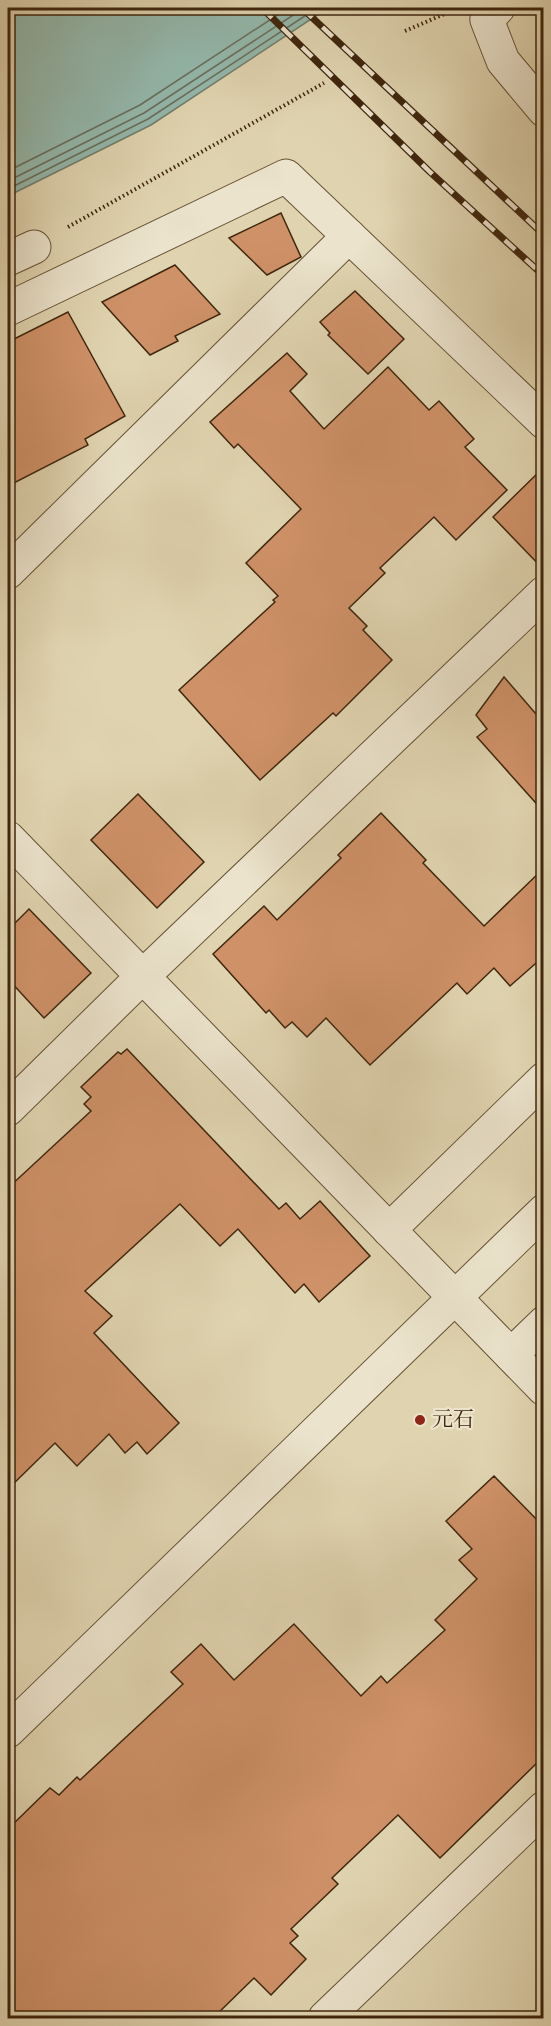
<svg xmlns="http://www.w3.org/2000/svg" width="551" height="2026" font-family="'IM FELL English','Noto Serif JP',serif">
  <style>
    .water { fill: #94b8ac; stroke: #727e6d; stroke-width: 1.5 }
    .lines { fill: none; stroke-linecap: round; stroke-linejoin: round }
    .shore { stroke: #6a6f5d; stroke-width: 1.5 }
    .building { fill: #cf9168; stroke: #3f260e; stroke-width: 1.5 }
    .minor-casing { stroke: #675236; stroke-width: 35 }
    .path { stroke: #3f260e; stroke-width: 4; stroke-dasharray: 1.5 3; stroke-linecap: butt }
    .minor { stroke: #ebe3cc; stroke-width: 33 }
    .rail-casing { stroke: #3f260e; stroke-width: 7 }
    .rail { stroke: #ebe3cc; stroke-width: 4.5; stroke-dasharray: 14; stroke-linecap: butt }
    .poi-dot { fill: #8f2418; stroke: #ebe3cc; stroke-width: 2 }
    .labels { text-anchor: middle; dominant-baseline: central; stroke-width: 4.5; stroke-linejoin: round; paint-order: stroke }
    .poi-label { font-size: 21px; fill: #3f260e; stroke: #ebe3cc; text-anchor: start }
  </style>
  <rect width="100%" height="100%" fill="#e0d4b0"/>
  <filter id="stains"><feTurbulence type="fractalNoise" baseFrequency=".00333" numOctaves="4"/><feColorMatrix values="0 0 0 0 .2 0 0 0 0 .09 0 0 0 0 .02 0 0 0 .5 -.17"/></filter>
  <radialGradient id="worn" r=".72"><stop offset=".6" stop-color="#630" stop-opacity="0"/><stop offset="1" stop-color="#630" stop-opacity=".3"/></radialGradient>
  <polygon class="water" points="8,8 328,8 151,125 8,196"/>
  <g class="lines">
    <g class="shore">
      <polyline points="8,171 140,105 288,8"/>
      <polyline points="8,181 144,113 304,8"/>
      <polyline points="8,189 148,119 317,8"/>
    </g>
  </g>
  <g class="building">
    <polygon points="281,213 301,257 267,275 229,238"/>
    <polygon points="175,265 220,314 175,336 178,341 150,355 102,302"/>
    <polygon points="355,291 404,339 368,374 328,335 330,333 320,322"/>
    <polygon points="68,312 125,416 85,439 88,445 8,486 8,342"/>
    <polygon points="287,353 307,374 290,391 324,429 388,367 429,410 439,401 474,439 465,447 507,490 456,540 434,517 380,568 385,573 349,608 367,626 363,630 392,660 336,716 333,713 260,780 179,690 275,602 273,600 278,596 246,563 301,509 238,444 234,448 210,422"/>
    <polygon points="543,468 543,569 493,517"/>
    <polygon points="504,677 543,722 543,811 477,737 487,729 476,715"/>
    <polygon points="138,794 204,862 157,908 91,840"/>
    <polygon points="381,813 426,860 423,863 484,926 543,869 543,957 510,986 494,968 467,994 457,983 370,1065 326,1018 307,1037 292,1022 285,1028 269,1010 266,1013 213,954 264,906 277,920 341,858 338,855"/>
    <polygon points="29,909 91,973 44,1018 8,979 8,930"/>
    <polygon points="127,1049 279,1209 286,1203 300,1219 320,1201 370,1256 319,1302 304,1284 295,1293 238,1229 220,1246 180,1204 85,1291 112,1316 94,1333 179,1423 147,1454 137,1442 125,1453 109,1434 77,1466 55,1443 8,1489 8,1188 91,1111 84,1104 91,1097 81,1087 118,1052 121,1054"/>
    <polygon points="494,1476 543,1526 543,1757 440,1858 398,1815 332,1878 338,1884 291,1929 298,1936 290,1943 306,1959 271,1995 254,1978 212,2019 8,2019 8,1829 50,1788 59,1795 77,1777 80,1780 183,1684 171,1672 201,1644 234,1680 294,1624 361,1696 381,1676 387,1683 445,1630 435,1620 477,1579 459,1560 472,1549 446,1521"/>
  </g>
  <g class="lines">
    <defs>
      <g id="minor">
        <polyline points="498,8 487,20 503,61 544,110"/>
        <polyline points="8,259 34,247"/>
        <polyline points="8,309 286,176 544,422"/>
        <polyline points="8,572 349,236"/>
        <polyline points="8,838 544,1389"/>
        <polyline points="8,1109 143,976 544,593"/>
        <polyline points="389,1230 544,1079"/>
        <polyline points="511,1355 544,1323"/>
        <polyline points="8,1731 544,1211"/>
        <polyline points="325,2018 544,1808"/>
      </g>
    </defs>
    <use href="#minor" class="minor-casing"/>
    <g class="path">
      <polyline points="405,31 449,12"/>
      <polyline points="68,227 324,83"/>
    </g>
    <use href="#minor" class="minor"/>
    <defs>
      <g id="rail">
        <polyline points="262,8 430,172 544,276"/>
        <polyline points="302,8 544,235"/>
      </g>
    </defs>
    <use href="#rail" class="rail-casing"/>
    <use href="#rail" class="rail"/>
  </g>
  <circle class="poi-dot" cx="420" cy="1420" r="6"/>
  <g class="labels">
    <g class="poi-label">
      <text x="432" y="1420">元石</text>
    </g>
  </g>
  <rect width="551" height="2026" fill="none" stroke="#e0d4b0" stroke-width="30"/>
  <rect x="9" y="9" width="533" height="2008" fill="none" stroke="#3f260e" stroke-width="3"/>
  <rect x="15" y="15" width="521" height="1996" fill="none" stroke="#3f260e" stroke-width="1.5"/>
  <rect width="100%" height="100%" filter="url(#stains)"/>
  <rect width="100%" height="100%" fill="url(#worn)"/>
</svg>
